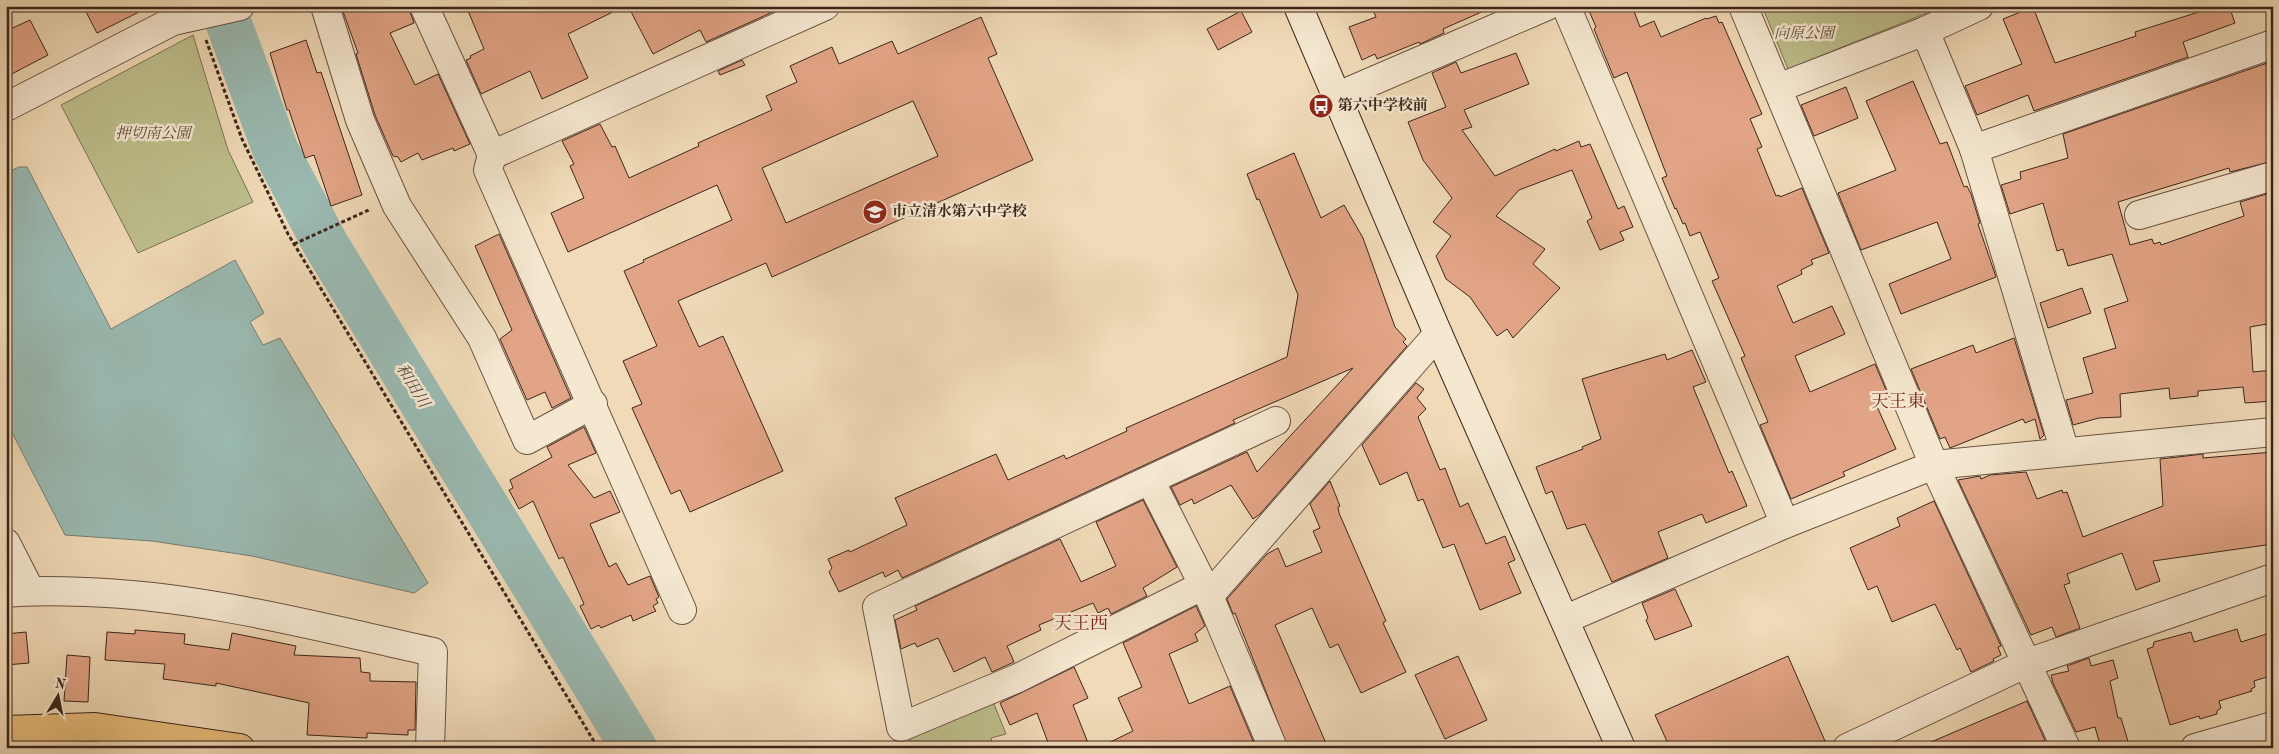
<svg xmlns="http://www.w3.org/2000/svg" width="2279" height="754" font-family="'Old Standard TT','Noto Serif JP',serif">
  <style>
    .green { fill: #bdbe8c; stroke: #7c7254 }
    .water { fill: #9abab2; stroke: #747e76 }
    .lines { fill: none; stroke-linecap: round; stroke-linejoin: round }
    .river { stroke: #9abab2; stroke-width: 46 }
    .building { fill: #e2a486; stroke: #3c251b; fill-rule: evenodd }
    .street-casing { stroke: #695242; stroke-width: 30 }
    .secondary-casing { stroke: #3c251b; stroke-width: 30 }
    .primary-casing { stroke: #3c251b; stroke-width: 30 }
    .path { stroke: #3c251b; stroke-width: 3; stroke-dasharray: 4 2.5; stroke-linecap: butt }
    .street { stroke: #f5e7d0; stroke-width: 28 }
    .secondary { stroke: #f5e7d0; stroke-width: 28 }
    .primary { stroke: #e8bd7c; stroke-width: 28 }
    .labels { text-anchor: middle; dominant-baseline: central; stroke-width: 5; stroke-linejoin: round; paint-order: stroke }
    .park-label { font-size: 15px; font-style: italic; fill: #5c4b37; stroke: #f5e7d0 }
    .poi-label { font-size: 15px; font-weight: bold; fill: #3c251b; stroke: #f5e7d0; text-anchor: start }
    .water-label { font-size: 16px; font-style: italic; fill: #544a41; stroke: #f5e7d0 }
    .quarter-label { font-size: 18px; fill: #7a1f14; stroke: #f5e7d0 }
  </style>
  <rect width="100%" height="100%" fill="#f0dab7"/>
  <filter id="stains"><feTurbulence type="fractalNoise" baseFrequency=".004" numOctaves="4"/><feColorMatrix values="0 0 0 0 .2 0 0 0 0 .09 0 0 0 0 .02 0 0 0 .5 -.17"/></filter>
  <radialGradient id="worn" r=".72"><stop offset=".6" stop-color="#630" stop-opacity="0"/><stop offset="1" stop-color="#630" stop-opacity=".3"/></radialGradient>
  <g class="green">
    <polygon points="1762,6 1944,6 1788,69"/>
    <polygon points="193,35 228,150 253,202 138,253 61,105"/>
    <polygon points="992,699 1006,734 991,738 993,748 910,748 910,737"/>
  </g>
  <polygon class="water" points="19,167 27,167 111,329 235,260 264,313 250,322 263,345 280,338 428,583 414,593 252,556 152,541 65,535 6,421 6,173"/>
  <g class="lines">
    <polyline class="river" points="225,6 226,16 275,149 326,245 634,748"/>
  </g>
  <g class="building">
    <polygon points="83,6 151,6 97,33"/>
    <polygon points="341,6 408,6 414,23 390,33 415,85 438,74 470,144 454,151 453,148 422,160 418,153 401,162 398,157 393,156 375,115 356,54 358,53"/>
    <polygon points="466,6 625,6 568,34 588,78 542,99 530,71 481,94 466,60 471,58 470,56 484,49"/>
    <polygon points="628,6 786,6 706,42 700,30 653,54"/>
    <polygon points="1371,6 1495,6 1443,29 1444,33 1420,44 1419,42 1377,59 1375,54 1362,60 1349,27 1376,17"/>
    <polygon points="1587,6 1632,6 1640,27 1654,21 1661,37 1706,18 1707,19 1716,16 1719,23 1722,22 1762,114 1750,119 1762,147 1757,149 1776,196 1779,195 1780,197 1802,188 1829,253 1811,260 1813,264 1801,270 1802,274 1777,286 1793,323 1832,306 1845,334 1795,356 1810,392 1875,364 1889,397 1875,402 1896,449 1843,472 1845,476 1791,499 1760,425 1768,422 1741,358 1745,356 1712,281 1719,278 1700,232 1690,236 1685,223 1683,224 1676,208 1675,209 1662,178 1667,176 1627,72 1614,78 1594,29 1596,27"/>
    <polygon points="2218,6 2229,6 2235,23 2183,42 2188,57 2034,111 2028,95 1977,115 1965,86 2022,64 2003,19 2033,7 2055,63 2136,36 2135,32"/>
    <polygon points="1241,11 1252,32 1218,50 1207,29"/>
    <path d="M981,17L997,54L988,58L1033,160L772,277L766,263L678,301L699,347L723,336L783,471L690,512L680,490L671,494L632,408L642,404L623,361L657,346L624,271L644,262L643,260L732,220L717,185L568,252L551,213L584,198L570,166L574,164L562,141L600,124L612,147L615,146L629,178L699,146L698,143L772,110L766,96L797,82L790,66L832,47L839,64L892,41L898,54ZM913,101L938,156L786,223L762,168Z"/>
    <polygon points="30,20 48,55 6,77 6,31"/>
    <polygon points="306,40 317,73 321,72 362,195 331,206 314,155 305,158 289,110 287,110 270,53"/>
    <polygon points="1516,53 1529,84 1464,110 1472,127 1462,130 1495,176 1555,149 1556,151 1579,141 1581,147 1590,144 1618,209 1624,206 1633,227 1620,232 1624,240 1600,250 1587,221 1592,218 1572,170 1519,190 1496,216 1545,249 1533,264 1560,288 1513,338 1507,329 1497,336 1470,297 1446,279 1436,256 1451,236 1433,222 1452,198 1423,160 1408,122 1446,107 1432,73 1456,62 1461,73"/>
    <polygon points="742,60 745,65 720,75 718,71"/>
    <polygon points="2273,61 2273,161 2230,172 2229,168 2118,202 2130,245 2152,239 2154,244 2160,242 2161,245 2244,216 2240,202 2273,192 2273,323 2250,327 2253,372 2273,370 2273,401 2245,403 2243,387 2198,391 2198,396 2170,399 2169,388 2120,394 2121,417 2099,418 2073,425 2066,400 2093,393 2083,358 2116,348 2104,309 2128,301 2112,254 2068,266 2063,249 2057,251 2043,203 2010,214 2001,185 2021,179 2020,172 2068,158 2063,134"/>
    <polygon points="1913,81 1940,144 1947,142 1964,187 1967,186 1971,194 1980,223 1978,224 1996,277 1901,314 1889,284 1951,259 1937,222 1861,250 1838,193 1896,170 1866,101"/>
    <polygon points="1846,87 1858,118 1814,136 1801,105"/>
    <polygon points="1294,153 1321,218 1344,205 1363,238 1395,327 1406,339 1403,342 1407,346 1260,514 1253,519 1231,485 1194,504 1192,499 1180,505 1171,487 1247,452 1257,472 1353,368 1233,420 1235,423 902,578 898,570 885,577 883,572 839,592 829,572 832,568 828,559 849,550 850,552 907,525 895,498 996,454 1008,480 1064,455 1066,459 1127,431 1126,428 1287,357 1298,295 1259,199 1257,200 1247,174"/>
    <polygon points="499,234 571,398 552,408 545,392 527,400 500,339 512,330 475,246"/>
    <polygon points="2082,288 2091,313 2048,328 2040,303"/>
    <polygon points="2014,338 2044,435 2040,439 2035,419 2025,423 2023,419 1950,448 1945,437 1940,439 1911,369 1973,345 1976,353"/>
    <polygon points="1692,350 1706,382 1693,387 1729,473 1732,471 1747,506 1706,523 1702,514 1658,532 1668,558 1612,582 1585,524 1567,529 1552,491 1546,494 1536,467 1583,449 1582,447 1601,439 1582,379 1665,354 1667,360"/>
    <polygon points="1416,383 1424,389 1417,398 1426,409 1418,417 1440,470 1445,468 1460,507 1468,503 1486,544 1505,536 1515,560 1508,563 1521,593 1480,610 1454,544 1443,548 1423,499 1418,501 1407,472 1380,485 1362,445"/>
    <polygon points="584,427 596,453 568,465 594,498 610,491 620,512 590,524 609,567 616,563 628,585 650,576 659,597 656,599 658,603 653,606 656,611 633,621 631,615 601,628 599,625 591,629 580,606 584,604 563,557 559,559 533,501 519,509 509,490 513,488 510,480 552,457 547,447"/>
    <polygon points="2273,452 2273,544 2153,561 2160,581 2136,590 2122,553 2067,574 2070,583 2064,585 2080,628 2056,637 2052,627 2031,635 1958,480 1980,476 1981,479 1990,475 2026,472 2037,499 2062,490 2063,493 2067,492 2083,537 2163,506 2160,459 2203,454 2203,458"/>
    <polygon points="1330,481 1340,506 1338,507 1339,513 1386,621 1383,623 1406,672 1361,693 1338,644 1330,648 1312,608 1275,625 1328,748 1288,748 1235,613 1233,614 1227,599 1267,554 1278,548 1286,567 1322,552 1313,531 1320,528 1310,504"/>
    <polygon points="1143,500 1177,567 1143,588 1147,596 1111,614 1108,608 1098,613 1093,603 1039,625 1041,630 1007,646 1014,662 992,672 985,657 954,672 938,638 917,647 915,643 901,649 895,620 917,610 915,606 1060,539 1081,582 1116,566 1096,522"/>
    <polygon points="1934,501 2001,646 1998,647 2001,655 1993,659 1994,661 1971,672 1960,648 1957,650 1935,604 1892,622 1877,586 1868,590 1850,548 1900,526 1897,518"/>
    <polygon points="1675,589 1692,626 1655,640 1646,620 1648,618 1642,603"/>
    <polygon points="1196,606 1205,626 1195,634 1198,641 1169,654 1189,704 1230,686 1256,748 1098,748 1133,731 1118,698 1142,687 1123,643"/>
    <polygon points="2237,629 2241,642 2273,632 2273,675 2254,681 2255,687 2251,689 2252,691 2219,701 2221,708 2217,711 2217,714 2200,719 2199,716 2170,725 2147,649 2153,647 2154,642 2191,632 2194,642"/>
    <polygon points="135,630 185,634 184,644 229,650 232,633 296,646 294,655 360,658 361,672 370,673 370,681 416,682 415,730 408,730 408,735 367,733 367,738 307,735 309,703 216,683 216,686 163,679 165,664 105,660 107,632 135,634"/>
    <polygon points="26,632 29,663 6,665 6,634"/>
    <polygon points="67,655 90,657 88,702 64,701"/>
    <polygon points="1458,656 1487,720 1445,739 1415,675"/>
    <polygon points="1788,656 1828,748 1670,748 1655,715"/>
    <polygon points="2089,658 2091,666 2113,660 2118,678 2110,681 2118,718 2121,718 2130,748 2101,748 2095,727 2076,732 2053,683 2051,675 2069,671 2067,666"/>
    <polygon points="1074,667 1088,698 1073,705 1090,748 1050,748 1037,713 1010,725 1000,703"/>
    <polygon points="2027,701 2045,740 2043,741 2046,748 1917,748"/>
  </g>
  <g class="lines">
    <defs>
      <g id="street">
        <polyline points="325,6 360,120 397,206 482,338 527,440 593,404"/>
        <polyline points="424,6 492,155 825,6"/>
        <polyline points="1566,6 1785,524"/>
        <polyline points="1743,6 1934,465 2066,748"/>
        <polyline points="1925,31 1974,149 2065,452"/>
        <polyline points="1778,88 1925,31 1979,6"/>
        <polyline points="1338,96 1547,6"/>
        <polyline points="6,107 173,21 240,6"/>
        <polyline points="1974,149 2273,44"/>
        <polyline points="492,155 488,170 682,610"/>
        <polyline points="2139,215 2273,176"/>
        <polyline points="1150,480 1209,596 1273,748"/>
        <polyline points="6,543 30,590"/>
        <polyline points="1204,585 1018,678 901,727 877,607 1276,421"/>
        <path d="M6,593C33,590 59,591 86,592C203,596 319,627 433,652L430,748"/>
        <polyline points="1209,596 1438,334"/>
        <polyline points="1566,619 1785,524 1934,465 2273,432"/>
        <polyline points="1847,748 2027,663 2273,578"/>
        <polyline points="2195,748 2273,726"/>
      </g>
      <polyline id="secondary" points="1298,6 1438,334 1621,748"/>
      <polyline id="primary" points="6,730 95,727 240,748"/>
    </defs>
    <use href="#street" class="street-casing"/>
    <use href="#secondary" class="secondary-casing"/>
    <use href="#primary" class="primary-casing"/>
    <g class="path">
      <polyline points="206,40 242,139 288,234 598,748"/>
      <polyline points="294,244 371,209"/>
    </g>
    <use href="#street" class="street"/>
    <use href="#secondary" class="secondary"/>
    <use href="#primary" class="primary"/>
  </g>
  <defs>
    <symbol id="bus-disc" viewBox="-11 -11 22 22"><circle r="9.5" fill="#8f2418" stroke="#f5e7d0"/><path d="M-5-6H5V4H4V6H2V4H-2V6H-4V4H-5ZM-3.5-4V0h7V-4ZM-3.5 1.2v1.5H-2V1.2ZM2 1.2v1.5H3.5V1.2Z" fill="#fff"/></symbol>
    <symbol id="school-disc" viewBox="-11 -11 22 22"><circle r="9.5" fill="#8f2418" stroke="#f5e7d0"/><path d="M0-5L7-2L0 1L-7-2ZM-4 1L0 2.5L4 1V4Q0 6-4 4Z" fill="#fff"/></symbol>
  </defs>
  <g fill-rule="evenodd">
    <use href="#bus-disc" x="1307" y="92" width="28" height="28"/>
    <use href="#school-disc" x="861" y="198" width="28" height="28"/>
  </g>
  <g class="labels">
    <g class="park-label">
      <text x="1804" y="34">向原公園</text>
      <text x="153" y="134">押切南公園</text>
    </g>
    <g class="poi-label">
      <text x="1338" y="106">第六中学校前</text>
      <text x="892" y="212">市立清水第六中学校</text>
    </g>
    <g class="water-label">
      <text transform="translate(412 386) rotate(58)">和田川</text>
    </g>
    <g class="quarter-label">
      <text x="1898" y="402">天王東</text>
      <text x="1081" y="624">天王西</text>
    </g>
  </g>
  <rect width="2279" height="754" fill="none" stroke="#f0dab7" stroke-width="25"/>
  <rect x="8" y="8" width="2264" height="739" fill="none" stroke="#3c251b" stroke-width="2.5"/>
  <rect x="12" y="12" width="2254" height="729" fill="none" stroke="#3c251b"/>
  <g transform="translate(58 696) rotate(10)" stroke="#f5e7d0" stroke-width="4" paint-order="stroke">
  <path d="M0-4L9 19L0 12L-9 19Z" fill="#3c251b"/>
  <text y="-8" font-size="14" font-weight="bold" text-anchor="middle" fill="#3c251b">N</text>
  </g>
  <rect width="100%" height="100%" filter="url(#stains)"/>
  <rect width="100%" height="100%" fill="url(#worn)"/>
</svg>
